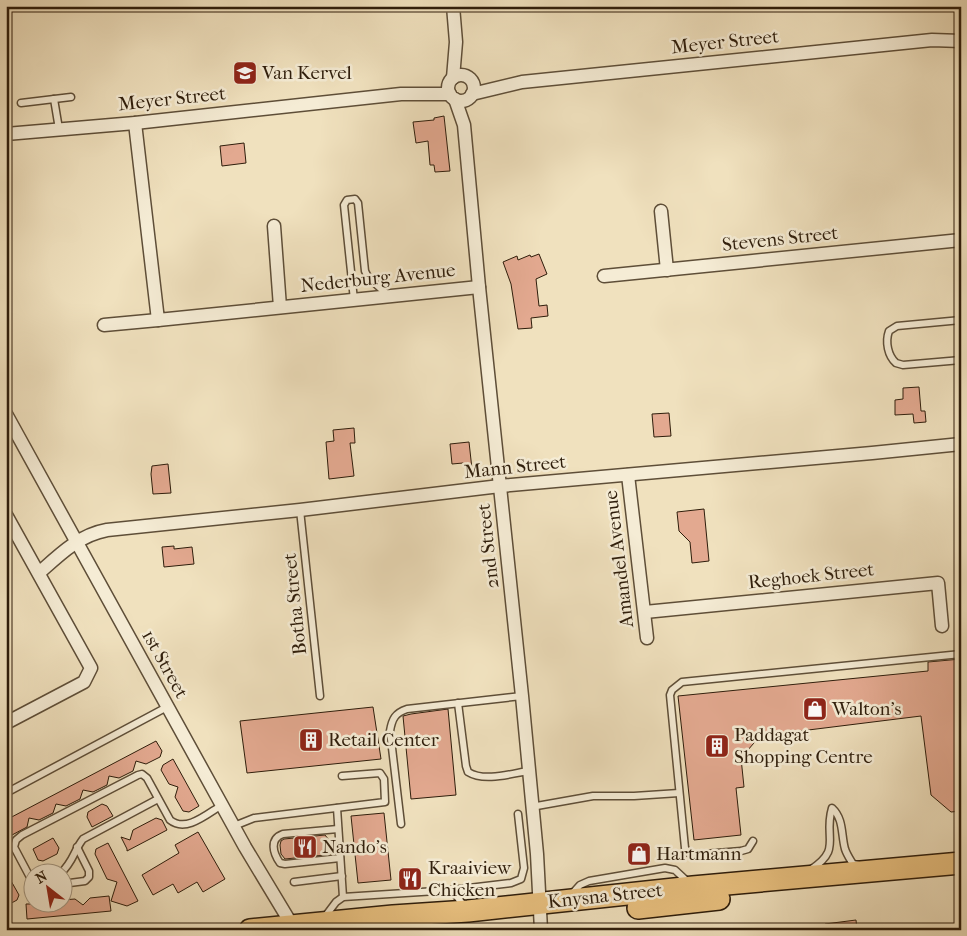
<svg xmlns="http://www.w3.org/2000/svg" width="967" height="936" font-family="'IM FELL French Canon',serif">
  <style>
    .building { fill: #e3a990; stroke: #2e1d0b }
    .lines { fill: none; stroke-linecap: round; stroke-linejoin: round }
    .service-casing { stroke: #5e4e38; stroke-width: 9 }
    .minor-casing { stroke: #5e4e38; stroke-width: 15 }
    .trunk-casing { stroke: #2e1d0b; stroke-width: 24 }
    .service { stroke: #f5ecd5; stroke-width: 6 }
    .minor { stroke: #f5ecd5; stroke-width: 12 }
    .trunk { stroke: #e8c07f; stroke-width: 21 }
    .labels { text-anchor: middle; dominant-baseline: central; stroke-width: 5; stroke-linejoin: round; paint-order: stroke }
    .street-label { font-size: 19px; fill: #2e1d0b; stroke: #f5ecd5 }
    .poi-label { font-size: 19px; fill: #2e1d0b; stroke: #f5ecd5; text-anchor: start }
  </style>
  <rect width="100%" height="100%" fill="#f0e1be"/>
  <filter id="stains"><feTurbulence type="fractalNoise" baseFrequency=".004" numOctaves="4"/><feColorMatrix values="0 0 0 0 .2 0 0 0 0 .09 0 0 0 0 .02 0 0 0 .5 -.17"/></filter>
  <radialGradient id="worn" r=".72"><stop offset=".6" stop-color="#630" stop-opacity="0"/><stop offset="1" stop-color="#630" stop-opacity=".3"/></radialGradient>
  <g class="building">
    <polygon points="444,116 450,171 435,172 434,165 430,165 428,141 416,143 413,122 434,120 434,118"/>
    <polygon points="244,143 246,163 222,166 220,146"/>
    <polygon points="539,254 547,274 536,279 539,306 547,305 548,316 531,318 532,328 518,329 511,284 503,262 517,256 518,260 530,255 531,257"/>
    <polygon points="919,387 921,411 925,411 926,422 914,423 913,414 895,415 895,400 903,399 903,388"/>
    <polygon points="669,413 671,436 654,437 652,414"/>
    <polygon points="354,428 355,443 350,443 354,476 329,479 326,442 334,441 333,430"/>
    <polygon points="469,442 472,469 463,463 452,464 450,444"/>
    <polygon points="168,464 171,493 153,494 151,474 152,466"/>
    <polygon points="704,509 709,561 692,563 690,542 679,531 677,512"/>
    <polygon points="174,546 174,549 192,547 194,564 164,567 162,547"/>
    <polygon points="961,659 961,811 951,812 931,795 921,716 760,736 741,758 744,787 736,788 741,835 694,840 678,696 928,671 928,662"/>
    <polygon points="373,707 381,759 247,773 240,721"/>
    <polygon points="448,709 456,795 411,799 403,716 411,714"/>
    <polygon points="156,741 162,751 160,757 146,764 136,761 133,771 119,778 109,776 107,785 93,792 83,790 80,799 66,806 56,804 53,813 39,820 29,818 27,827 12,835 6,833 6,820"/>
    <polygon points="173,759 199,806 189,812 183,811 175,797 178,787 169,784 161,770 163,765"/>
    <polygon points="102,804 107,806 113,816 92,827 87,817 88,812"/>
    <polygon points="384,813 391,880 358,883 351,816"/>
    <polygon points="156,818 162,820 167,830 127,851 127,849 121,837 130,840 133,830"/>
    <polygon points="198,832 225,879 203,892 197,882 178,893 173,884 153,895 142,875 179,853 175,845"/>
    <polygon points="325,835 329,840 330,844 329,849 325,855 285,859 281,854 280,845 281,841 284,839"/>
    <polygon points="53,838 59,848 57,854 43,861 38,860 33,849"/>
    <polygon points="108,843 138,901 127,906 111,901 117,882 107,879 95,854 96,849"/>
    <polygon points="6,872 19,895 17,900 6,906"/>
    <polygon points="109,896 111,911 27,919 26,904 47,904 53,909 57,904 62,904 62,900 75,899 83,905 90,898"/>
    <polygon points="856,920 857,930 825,930 825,924"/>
  </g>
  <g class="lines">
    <defs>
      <g id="service">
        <polyline points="54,99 59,129"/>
        <polyline points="21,103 71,97"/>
        <polyline points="354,300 344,205 347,200 355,199 358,203 365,271 368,277 389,296"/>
        <path d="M961,320L897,326L889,331C885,342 888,356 896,363L903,365L961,360"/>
        <polyline points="300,510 320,696"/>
        <path d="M458,703L466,766L468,772C484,782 510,774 528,771"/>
        <polyline points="6,793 167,707"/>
        <polyline points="531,807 593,796 634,796 679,793"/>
        <polyline points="337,808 343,897"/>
        <path d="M401,824L390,731C392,719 395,713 407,709L522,696"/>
        <polyline points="234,826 254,818 385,802 384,779 380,773 342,776"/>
        <path d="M338,829L283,834C269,839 273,853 280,863L285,864L340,858"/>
        <polyline points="753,841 748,849 741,851 692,855 689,853 685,848 670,695 672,690 682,682 961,654"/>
        <path d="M810,870C843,849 823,838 832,808C844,819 841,835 845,849C847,855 850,859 853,864L859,865"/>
        <path d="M60,874C74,861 73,852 83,839L158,799"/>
        <path d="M32,881L14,847L16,840L22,835L138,775L142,774L147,778L170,820C186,833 207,814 222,805"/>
        <polyline points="294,882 342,876"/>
        <polyline points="62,884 85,881 89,877 89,871 77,847"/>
        <polyline points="452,890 511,883 521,879 524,868 518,814"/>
        <polyline points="571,895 580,885 589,881 665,868 675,870 689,883"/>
        <polyline points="324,918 336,902 343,897 452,890 464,906"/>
      </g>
      <g id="minor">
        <polyline points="453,6 456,42 453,78"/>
        <circle cx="461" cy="88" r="13"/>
        <polyline points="472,94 522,82 932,40 961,41"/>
        <polyline points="455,99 464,125 479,287 522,696 537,854 541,930"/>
        <polyline points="135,123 158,320 479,287"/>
        <polyline points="6,134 135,123 401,94 450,94"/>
        <polyline points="661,211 667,270"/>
        <polyline points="274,226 280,307"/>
        <polyline points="604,276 961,240"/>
        <polyline points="104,325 158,320"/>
        <polyline points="6,414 245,847 295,930"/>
        <polyline points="628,475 647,638"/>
        <polyline points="6,515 91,668 84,682 6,723"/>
        <path d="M39,573C59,555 79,535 107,530L300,510L500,486L872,453L961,444"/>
        <polyline points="645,612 938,583 942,626"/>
      </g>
      <g id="trunk">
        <polyline points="638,908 719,899"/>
        <polyline points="250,930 393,916 468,911 693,887 961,863"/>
      </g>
    </defs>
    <use href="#service" class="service-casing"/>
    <use href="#minor" class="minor-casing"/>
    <use href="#trunk" class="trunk-casing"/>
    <use href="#service" class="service"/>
    <use href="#minor" class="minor"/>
    <use href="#trunk" class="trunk"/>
  </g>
  <defs>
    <symbol id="school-square" viewBox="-11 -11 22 22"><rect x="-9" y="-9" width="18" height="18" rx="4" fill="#8f2418" stroke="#f5ecd5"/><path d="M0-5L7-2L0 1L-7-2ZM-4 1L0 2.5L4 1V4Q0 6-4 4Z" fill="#fff"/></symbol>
    <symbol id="shop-square" viewBox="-11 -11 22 22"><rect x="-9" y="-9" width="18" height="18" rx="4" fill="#8f2418" stroke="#f5ecd5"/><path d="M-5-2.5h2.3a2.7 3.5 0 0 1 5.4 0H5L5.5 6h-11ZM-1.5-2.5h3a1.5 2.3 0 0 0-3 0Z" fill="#fff"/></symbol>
    <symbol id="building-square" viewBox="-11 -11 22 22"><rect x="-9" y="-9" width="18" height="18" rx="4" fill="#8f2418" stroke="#f5ecd5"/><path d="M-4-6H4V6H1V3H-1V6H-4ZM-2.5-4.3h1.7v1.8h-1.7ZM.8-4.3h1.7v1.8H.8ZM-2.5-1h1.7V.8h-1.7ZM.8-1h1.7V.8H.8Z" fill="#fff"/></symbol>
    <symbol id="restaurant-square" viewBox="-11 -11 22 22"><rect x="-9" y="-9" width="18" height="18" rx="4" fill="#8f2418" stroke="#f5ecd5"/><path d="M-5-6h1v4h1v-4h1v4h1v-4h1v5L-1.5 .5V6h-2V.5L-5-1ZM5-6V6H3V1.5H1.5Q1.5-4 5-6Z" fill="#fff"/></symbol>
  </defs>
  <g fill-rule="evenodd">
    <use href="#school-square" x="231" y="59" width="28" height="28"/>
    <use href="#shop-square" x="801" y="695" width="28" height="28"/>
    <use href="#building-square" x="297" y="726" width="28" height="28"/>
    <use href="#building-square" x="703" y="732" width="28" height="28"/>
    <use href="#restaurant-square" x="291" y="833" width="28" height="28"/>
    <use href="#shop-square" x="625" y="840" width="28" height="28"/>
    <use href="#restaurant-square" x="396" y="865" width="28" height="28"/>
  </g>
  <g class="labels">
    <g class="street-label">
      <text transform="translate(725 42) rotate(-6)">Meyer Street</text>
      <text transform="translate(172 99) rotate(-6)">Meyer Street</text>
      <text transform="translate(780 239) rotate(-6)">Stevens Street</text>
      <text transform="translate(378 278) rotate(-6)">Nederburg Avenue</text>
      <text transform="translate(515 467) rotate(-6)">Mann Street</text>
      <text transform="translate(488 546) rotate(-96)">2nd Street</text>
      <text transform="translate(619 559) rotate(-97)">Amandel Avenue</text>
      <text transform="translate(811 576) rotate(-6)">Reghoek Street</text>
      <text transform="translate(295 604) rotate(-96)">Botha Street</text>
      <text transform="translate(165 664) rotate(61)">1st Street</text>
      <text transform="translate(605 896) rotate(-6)">Knysna Street</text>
    </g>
    <g class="poi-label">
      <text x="262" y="73">Van Kervel</text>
      <text x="832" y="709">Walton's</text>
      <text x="734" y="735">Paddagat<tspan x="734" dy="22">Shopping Centre</tspan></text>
      <text x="328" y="740">Retail Center</text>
      <text x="322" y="847">Nando's</text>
      <text x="656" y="854">Hartmann</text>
      <text x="428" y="868">Kraaiview<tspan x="428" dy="22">Chicken</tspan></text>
    </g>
  </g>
  <rect width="967" height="936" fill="none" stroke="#f0e1be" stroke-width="25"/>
  <rect x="8" y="8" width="952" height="921" fill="none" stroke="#2e1d0b" stroke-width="2.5"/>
  <rect x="12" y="12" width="942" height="911" fill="none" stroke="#2e1d0b"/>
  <g transform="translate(48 888) rotate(329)"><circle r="24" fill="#f5ecd5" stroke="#a59984"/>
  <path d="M0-4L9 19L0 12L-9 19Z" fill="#8f2418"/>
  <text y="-8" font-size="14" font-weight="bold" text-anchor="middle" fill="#2e1d0b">N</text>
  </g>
  <rect width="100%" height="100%" filter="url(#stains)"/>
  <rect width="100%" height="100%" fill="url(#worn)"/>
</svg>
